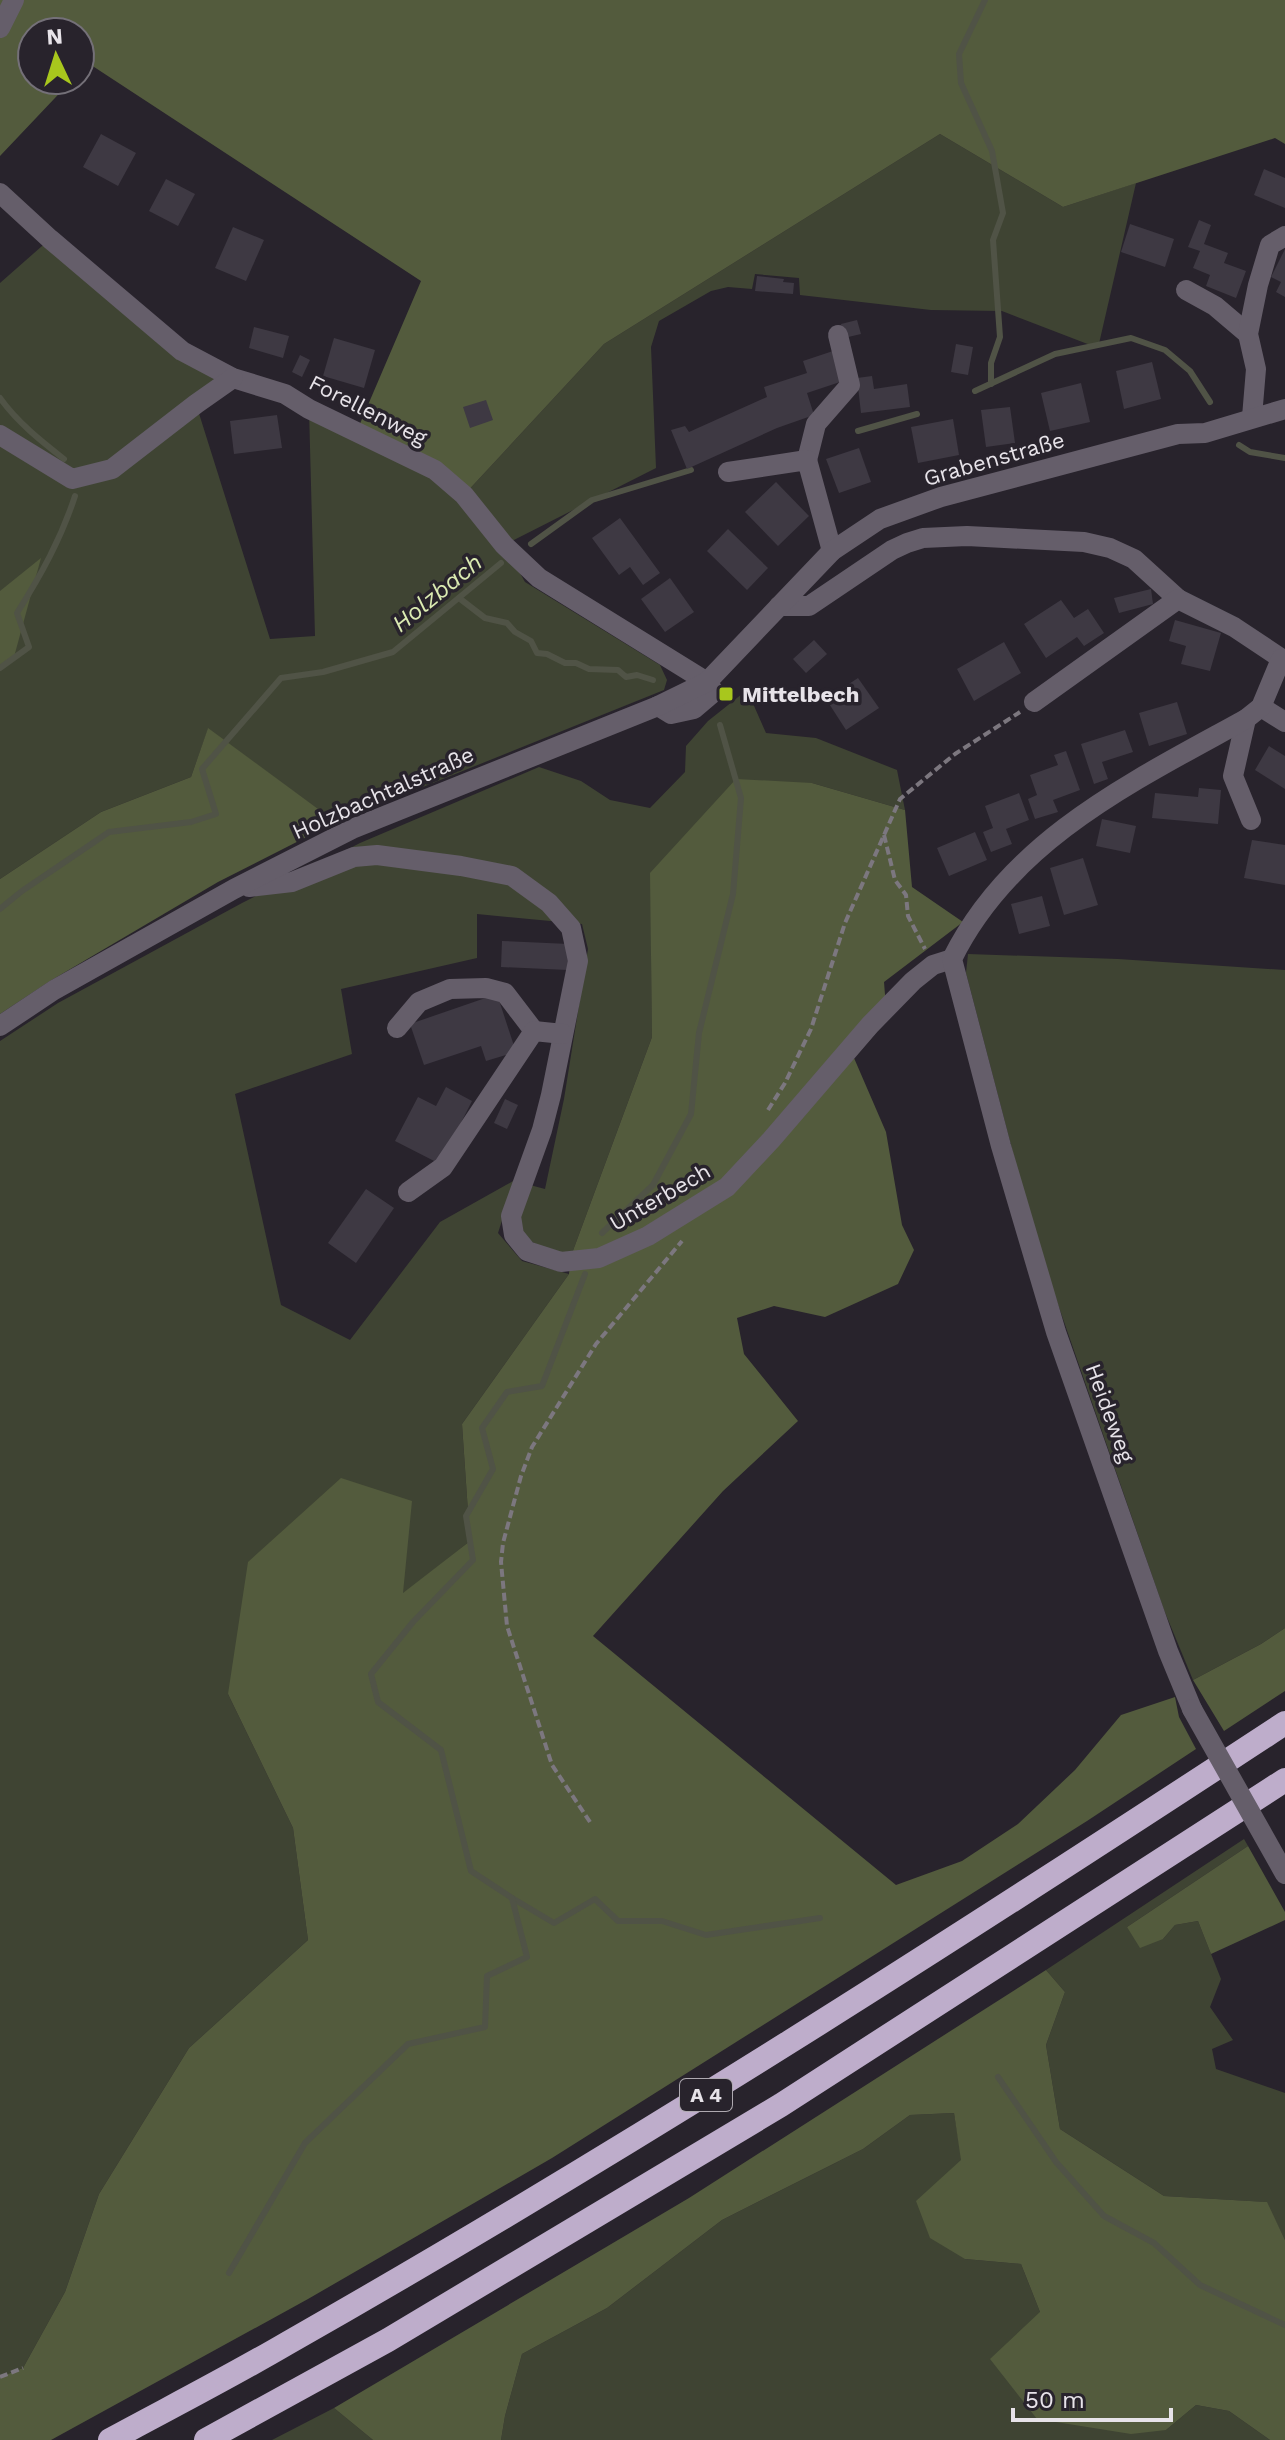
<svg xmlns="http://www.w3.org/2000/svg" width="1285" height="2440" font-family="'Work Sans',sans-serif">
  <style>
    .green { fill: #3f4433 }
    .forest { fill: #535b3d }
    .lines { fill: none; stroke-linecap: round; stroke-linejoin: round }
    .stream { stroke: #505346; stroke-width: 6 }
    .building { fill: #3e3943 }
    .path { stroke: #7c777f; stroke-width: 4; stroke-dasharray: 8 4; stroke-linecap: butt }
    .minor { stroke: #655e6a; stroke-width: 20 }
    .highway { stroke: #beadcb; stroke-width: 24 }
    .minor-bridge { stroke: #655e6a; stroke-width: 20 }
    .poi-dot { fill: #a8c71d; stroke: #28232c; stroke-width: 3 }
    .labels { text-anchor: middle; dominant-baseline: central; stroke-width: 7; stroke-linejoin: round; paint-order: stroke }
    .shield { fill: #28232c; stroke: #aea9b0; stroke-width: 2 }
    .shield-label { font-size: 20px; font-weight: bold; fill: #e7e3e9 }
    .street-label { font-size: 22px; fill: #e7e3e9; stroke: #28232c }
    .poi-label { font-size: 22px; font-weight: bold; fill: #e7e3e9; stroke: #28232c; text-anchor: start }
    .water-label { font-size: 24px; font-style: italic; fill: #dbebb2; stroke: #28232c }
  </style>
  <rect width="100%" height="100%" fill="#28232c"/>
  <g class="green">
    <polygon points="940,134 1063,207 1136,183 1098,348 1002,311 931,310 800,295 799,278 755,274 752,289 728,287 711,291 659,321 651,347 656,468 504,545 525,582 660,665 667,680 664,690 336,822 208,729 191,777 101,812 0,879 0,283 50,239 233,378 196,404 270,639 315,636 309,409 464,495 604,344"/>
    <path d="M747,690L766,733L816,738L897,770L905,810L812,783L651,873L652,1037L571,1256C551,1250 518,1245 520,1217C521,1207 527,1195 530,1185L545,1189L564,1099L588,949L582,924L477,914V958L341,989L352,1054L235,1094L281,1305L350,1340L440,1222L515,1180L498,1233L522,1261L569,1274L462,1424L470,1541L403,1594L228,1694L293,1828L308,1940L189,2048L99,2194L65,2292L23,2368L0,2377V1041L58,1003L242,903L360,843L539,767L581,781L610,800L650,808L685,772L686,746L708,721Z"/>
    <polygon points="968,954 1118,959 1285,970 1285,1628 1261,1644 1193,1680 1164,1610 1036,1241 966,973"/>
    <polygon points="1244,1839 1248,1846 1127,1927 1163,1939 1175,1925 1198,1921 1221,1979 1210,2007 1233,2040 1212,2049 1216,2069 1285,2093 1285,2240 1266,2202 1164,2196 1060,2129 1046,2045 1065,1992 1046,1970"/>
    <polygon points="954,2113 962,2160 965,2259 1021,2264 1040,2312 1166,2430 1196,2405 1229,2411 1270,2440 501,2440 505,2416 522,2354 607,2308 722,2220 863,2149 910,2115"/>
    <polygon points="334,2408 373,2440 272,2440"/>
  </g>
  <g class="forest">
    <polygon points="0,0 1285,0 1285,144 1275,138 1063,207 940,134 604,344 464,495 356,433 421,281 88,63 80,71 80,32 32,32 32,80 72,80 0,156"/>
    <polygon points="41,558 14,657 0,667 0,591"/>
    <polygon points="208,728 336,822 218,882 50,981 0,1014 0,879 101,812 191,777"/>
    <polygon points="736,779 812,783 905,810 912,887 963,922 884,982 887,1020 854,1058 886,1132 902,1225 914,1250 898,1284 825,1317 774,1306 737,1318 744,1354 798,1421 723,1491 593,1636 896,1885 962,1861 1018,1824 1075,1770 1121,1715 1175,1697 1179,1717 1196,1749 1087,1821 552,2158 308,2299 51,2440 0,2440 0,2377 23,2368 65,2292 99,2194 189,2048 308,1940 293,1828 228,1694 248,1562 341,1478 412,1501 403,1593 470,1541 462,1424 569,1274 571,1256 652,1037 650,873"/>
    <polygon points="1285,1628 1285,1691 1224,1731 1193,1680 1261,1644"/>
    <polygon points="1248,1846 1285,1912 1285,1920 1211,1954 1198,1921 1175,1925 1163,1939 1140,1948 1127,1927"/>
    <polygon points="1046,1970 1065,1992 1046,2045 1060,2129 1164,2196 1267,2202 1285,2240 1285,2440 1270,2440 1229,2411 1196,2405 1166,2430 1131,2434 1037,2419 990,2359 1040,2312 1021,2264 965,2259 930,2238 916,2201 961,2160 954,2113 910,2115 863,2149 722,2220 607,2308 522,2354 505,2416 501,2440 373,2440 334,2408 689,2198"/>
  </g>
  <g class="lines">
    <g class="stream">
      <polyline points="985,0 959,54 961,83 992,151 1003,213 993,240 1000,337 991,363 991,384"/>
      <polyline points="975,391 1055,354 1131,338 1165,350 1190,371 1210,402"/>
      <path d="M0,398C17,422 41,441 64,459"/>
      <polyline points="858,431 917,414"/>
      <polyline points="1239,445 1250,452 1285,458"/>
      <polyline points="531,544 592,500 691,470"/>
      <polyline points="459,598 485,618 507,623 515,632 531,641 537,653 547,654 565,663 576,663 589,669 618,670 626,677 637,675 653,680"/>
      <path d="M0,668L29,647L17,613C41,575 61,539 75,496"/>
      <polyline points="0,909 22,891 109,832 191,822 216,814 202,769 281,678 323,672 393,652 501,563"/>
      <polyline points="602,1233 653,1185 691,1114 699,1033 733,894 741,798 720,725"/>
      <polyline points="512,1898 554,1923 595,1899 618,1921 662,1921 706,1935 820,1918"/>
      <polyline points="998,2077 1056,2162 1104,2216 1154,2243 1200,2285 1285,2325"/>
      <polyline points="229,2273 305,2143 408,2044 485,2027 487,1976 527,1957 512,1898 471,1871 441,1750 378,1702 371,1674 413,1622 473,1560 466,1516 493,1469 482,1428 507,1392 542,1386 585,1274"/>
    </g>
  </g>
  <g class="building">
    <polygon points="101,134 136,153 118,186 83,167"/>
    <polygon points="1264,169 1285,178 1285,208 1254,195"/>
    <polygon points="166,179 195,194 178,226 149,211"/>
    <polygon points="1199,220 1211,225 1204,244 1228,253 1224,263 1246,271 1236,298 1206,286 1210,275 1193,268 1200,251 1188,247"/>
    <polygon points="1130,224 1174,239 1165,267 1121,252"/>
    <polygon points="233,227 264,240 246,281 215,268"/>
    <polygon points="1285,249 1285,297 1276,292 1281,282 1271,277"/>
    <polygon points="757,276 784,279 783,282 794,283 793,294 755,291"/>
    <polygon points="857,320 861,334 844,338 841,324"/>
    <polygon points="254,327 289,336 283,358 249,348"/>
    <polygon points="334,338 375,350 364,388 323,376"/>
    <polygon points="956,344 973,347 968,375 951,372"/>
    <polygon points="833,351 843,381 807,393 814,415 777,428 687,469 671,430 685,426 689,432 767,397 764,387 807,373 803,361"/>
    <polygon points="300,355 310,360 302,377 292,372"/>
    <polygon points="1152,362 1161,399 1124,409 1116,371"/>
    <polygon points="872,376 874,389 907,384 910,407 861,413 857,378"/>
    <polygon points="1081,383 1090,422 1050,431 1041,393"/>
    <polygon points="486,400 493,420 470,428 463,407"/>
    <polygon points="1010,407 1015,443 986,447 981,410"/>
    <polygon points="277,415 282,448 234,454 230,421"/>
    <polygon points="953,419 959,455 918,463 911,427"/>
    <polygon points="859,448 871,482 839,493 826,459"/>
    <polygon points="776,482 809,516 778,546 745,512"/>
    <polygon points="620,518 660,573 643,585 630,567 619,575 592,538"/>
    <polygon points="728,529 768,568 747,590 707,551"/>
    <polygon points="670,578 694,612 665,632 641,599"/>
    <polygon points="1151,589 1153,604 1119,613 1114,598"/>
    <polygon points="1061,600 1074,618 1088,609 1104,633 1084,646 1077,637 1046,658 1024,624"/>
    <polygon points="1175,620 1221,633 1210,671 1181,664 1186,646 1169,641"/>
    <polygon points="814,640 827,654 806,673 793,659"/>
    <polygon points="1004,642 1021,673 974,701 957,669"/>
    <polygon points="858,678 879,708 846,730 826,699"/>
    <polygon points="1177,702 1187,734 1149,746 1139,713"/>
    <polygon points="1125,730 1133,752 1102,762 1108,779 1094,784 1081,744"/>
    <polygon points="1269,746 1285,756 1285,789 1255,770"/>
    <polygon points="1066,751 1080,790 1053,800 1058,812 1035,819 1028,799 1037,795 1030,775 1058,765 1054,755"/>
    <polygon points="1199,788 1221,790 1218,824 1152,818 1155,793 1198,797"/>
    <polygon points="1019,793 1029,820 1006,829 1012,844 991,852 983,832 993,828 985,806"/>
    <polygon points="1102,819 1136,826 1130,853 1096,846"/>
    <polygon points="975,832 987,860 949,876 937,848"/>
    <polygon points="1252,840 1285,845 1285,885 1244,878"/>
    <polygon points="1083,858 1098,905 1064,915 1050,868"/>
    <polygon points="1042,896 1050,926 1019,934 1011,904"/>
    <polygon points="502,941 569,944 568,970 501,967"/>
    <polygon points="497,994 516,1052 486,1061 481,1046 424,1065 410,1024"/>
    <polygon points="446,1087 472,1101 440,1164 395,1141 418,1097 436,1106"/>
    <polygon points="505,1099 518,1105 507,1129 494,1123"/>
    <polygon points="366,1189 394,1208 356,1263 328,1243"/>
  </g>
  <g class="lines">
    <g class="path">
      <polyline points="884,835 895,880 906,895 908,916 925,949"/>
      <polyline points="768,1110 785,1083 811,1029 845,923 900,799 955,754 1020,712"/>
      <polyline points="590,1822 552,1765 507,1626 501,1562 503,1543 521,1476 532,1447 596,1344 682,1241"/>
      <polyline points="0,2377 23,2368"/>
    </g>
    <g class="minor">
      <polyline points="0,28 14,0"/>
      <polyline points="0,193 50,239 182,351 233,378 285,394 309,409 435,470 464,495 504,545 539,578 707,682 714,692 694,709 671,714 658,706"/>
      <polyline points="1186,290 1215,306 1248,334"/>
      <polyline points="1252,417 1256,369 1248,334 1258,285 1270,245 1285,236"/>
      <polyline points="0,435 72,479 112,469 196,404 233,378"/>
      <polyline points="807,460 816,424 850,385 838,335"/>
      <polyline points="728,472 807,460 832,551"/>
      <polyline points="779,606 809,606 892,550 907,543 923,538 967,536 1084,542 1110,548 1134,559 1178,599"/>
      <polyline points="1034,702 1178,599 1234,627 1285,661"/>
      <polyline points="1261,707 1285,722"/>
      <polyline points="1246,719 1233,776 1251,820"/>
      <polyline points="249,887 292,882 354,857 377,855 461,866 512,876 549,903 571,928 578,961 551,1095 542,1130 511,1216 514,1235 527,1251 561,1262 599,1258 648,1236 727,1187 771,1140 870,1025 913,981 933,965 952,959"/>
      <polyline points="0,1026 54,990 234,889 352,829 658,706 707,682 832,551 880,519 941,497 1178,434 1205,433 1285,409"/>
      <polyline points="397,1028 419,1002 450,989 486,988 505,993 534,1031"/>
      <polyline points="408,1192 443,1167 534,1031 563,1034"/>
      <path d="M1192,1709L1168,1651L1056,1332L1001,1146L952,959C1011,839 1134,781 1246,719L1261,707L1281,659"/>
    </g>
    <g class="highway">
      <path d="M110,2440C169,2408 228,2378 286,2344C627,2150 957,1938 1285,1723"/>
      <polyline points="206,2440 388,2340 781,2105 1285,1780"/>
    </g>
    <polyline class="minor-bridge" points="1192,1709 1285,1874"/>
  </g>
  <rect class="poi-dot" x="718" y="686" width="16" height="16" rx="4"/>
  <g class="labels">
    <rect class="shield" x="680" y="2079" width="52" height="32" rx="6"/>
    <g class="shield-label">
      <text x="706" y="2095">A 4</text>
    </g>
    <g class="street-label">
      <text transform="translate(368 410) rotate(27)">Forellenweg</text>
      <text transform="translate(994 459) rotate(-16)">Grabenstraße</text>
      <text transform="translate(383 793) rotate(-24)">Holzbachtalstraße</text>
      <text transform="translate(660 1197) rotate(-30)">Unterbech</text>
      <text transform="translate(1110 1413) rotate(70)">Heideweg</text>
    </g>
    <g class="poi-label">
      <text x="742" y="694">Mittelbech</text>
    </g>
    <g class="water-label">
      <text transform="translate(437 593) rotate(-39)">Holzbach</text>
    </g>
  </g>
  <g transform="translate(56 56) rotate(356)"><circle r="38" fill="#28232c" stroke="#747078" stroke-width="2"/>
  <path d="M0-6L14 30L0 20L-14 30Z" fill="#a8c71d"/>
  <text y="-12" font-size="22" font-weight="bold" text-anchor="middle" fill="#e7e3e9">N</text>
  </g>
  <path d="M1013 2408v12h158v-12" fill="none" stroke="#e7e3e9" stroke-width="4"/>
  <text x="1025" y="2408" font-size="24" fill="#e7e3e9" stroke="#28232c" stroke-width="6" paint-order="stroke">50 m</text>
</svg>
